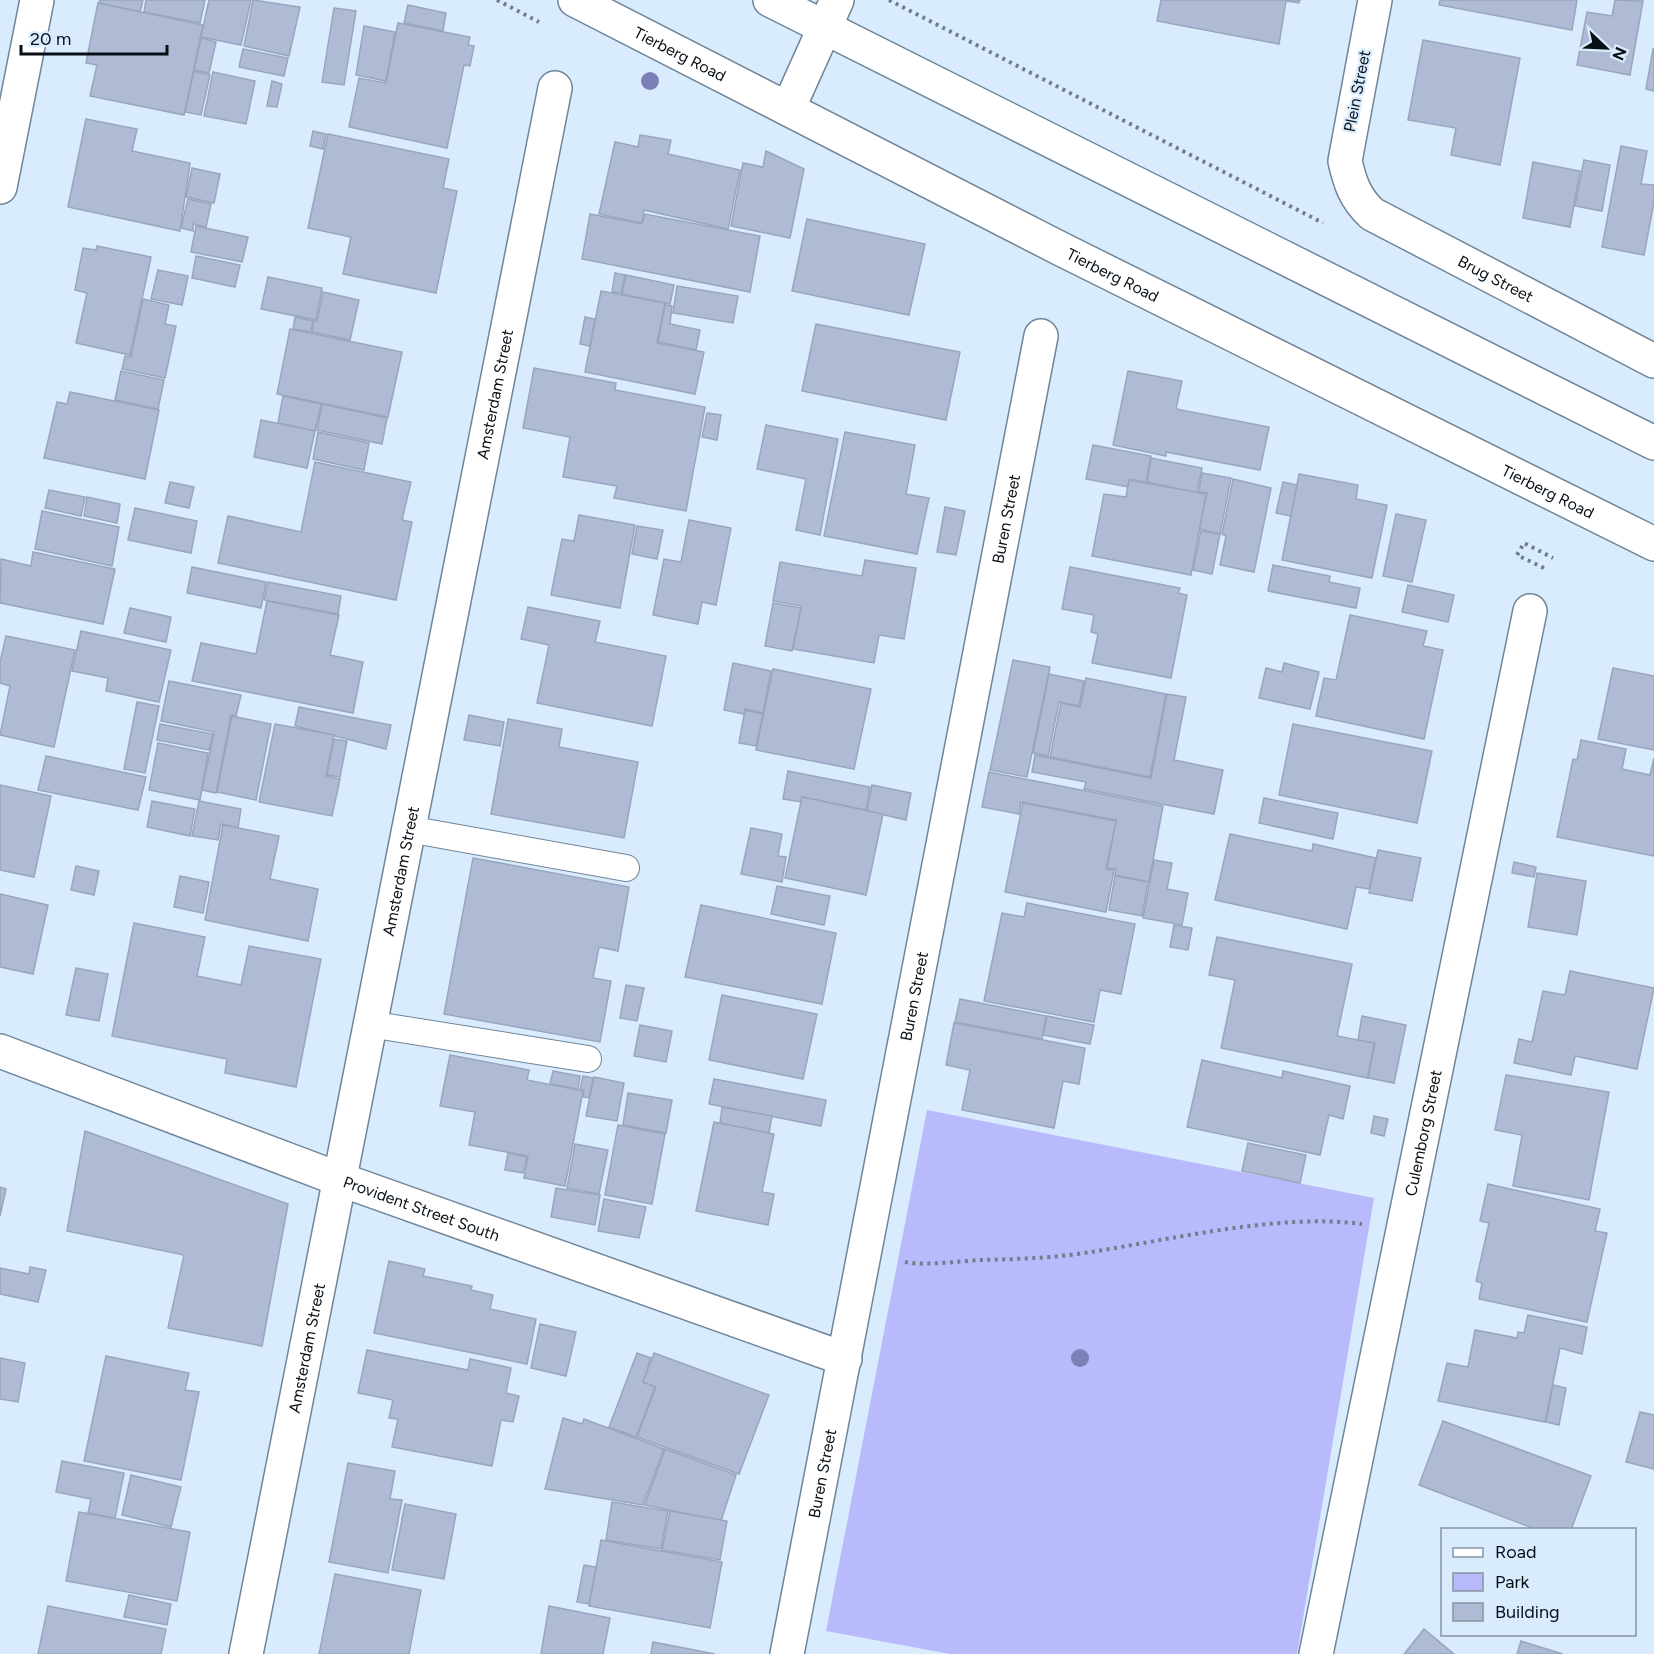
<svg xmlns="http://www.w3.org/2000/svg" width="1654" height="1654" font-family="Figtree,sans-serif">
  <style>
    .green { fill: #b8bafb }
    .building { fill: #afbbd4; stroke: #99a5be; stroke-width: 1.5 }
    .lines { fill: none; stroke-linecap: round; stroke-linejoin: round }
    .service-casing { stroke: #708598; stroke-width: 28 }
    .minor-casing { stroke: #708598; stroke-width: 36 }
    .secondary-casing { stroke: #708598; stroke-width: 36 }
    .path { stroke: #707e8a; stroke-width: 4; stroke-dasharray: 3 4.5; stroke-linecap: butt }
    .service { stroke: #fff; stroke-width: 26 }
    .minor { stroke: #fff; stroke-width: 33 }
    .secondary { stroke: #fff; stroke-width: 33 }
    .tree { fill: #7d80b6 }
    .labels { text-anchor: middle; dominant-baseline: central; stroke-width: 4.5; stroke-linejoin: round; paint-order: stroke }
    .street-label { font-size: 16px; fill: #070f16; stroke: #d9ecfd }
  </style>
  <rect width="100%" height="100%" fill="#d9ecfd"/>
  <polygon class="green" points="927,1110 1374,1198 1297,1654 950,1654 826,1631"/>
  <g class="building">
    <polygon points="100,0 143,0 140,12 99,3"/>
    <polygon points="146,0 205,0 200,23 144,12"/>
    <polygon points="209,0 251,0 241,45 201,37"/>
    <polygon points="253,0 300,7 289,56 244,46"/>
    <polygon points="1161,0 1300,0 1299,3 1286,1 1279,44 1157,21"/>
    <polygon points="1440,0 1577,0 1572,30 1439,5"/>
    <polygon points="1615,0 1643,1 1630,75 1577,65 1587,12 1612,16"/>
    <polygon points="98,3 203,25 184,115 90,96 97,65 86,63"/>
    <polygon points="408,5 446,13 443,31 404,23"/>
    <polygon points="334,8 356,11 344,85 322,82"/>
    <polygon points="398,23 470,37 468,45 474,46 470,66 464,65 447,148 349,127 359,78 386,83"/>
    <polygon points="364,26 395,32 386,81 356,75"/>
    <polygon points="201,38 216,42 209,73 194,70"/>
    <polygon points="1423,40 1520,58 1500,165 1451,155 1456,128 1408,120"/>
    <polygon points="243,49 288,58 284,76 239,67"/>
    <polygon points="1653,49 1654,49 1654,91 1646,89"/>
    <polygon points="194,71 210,75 201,115 185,112"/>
    <polygon points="213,72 255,81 246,124 204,116"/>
    <polygon points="272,81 282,84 277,107 267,106"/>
    <polygon points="86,119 137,129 132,151 190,163 180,231 68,207"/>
    <polygon points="313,131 326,134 323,149 310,146"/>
    <polygon points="328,134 449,159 443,188 457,191 436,293 343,274 351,237 308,228"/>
    <polygon points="640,135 671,140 668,154 740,170 728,229 644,210 642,223 599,214 615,142 638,147"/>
    <polygon points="1621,146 1647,151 1641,184 1654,185 1654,202 1644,255 1602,247"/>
    <polygon points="766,151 804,169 790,238 731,226 743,163 763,167"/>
    <polygon points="1584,160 1610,165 1602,211 1575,206"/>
    <polygon points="1533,162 1580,171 1570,227 1523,218"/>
    <polygon points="192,168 220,174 214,203 186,197"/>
    <polygon points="188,199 211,204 206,227 193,224 193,231 181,228"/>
    <polygon points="590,214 642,224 645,214 760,236 750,292 582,259"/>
    <polygon points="807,219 925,244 909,315 792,291"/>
    <polygon points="196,226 248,237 242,262 191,252"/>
    <polygon points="97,246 151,257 130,355 76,343 87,293 75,290 83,248 96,250"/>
    <polygon points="196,256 240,265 235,287 192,278"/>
    <polygon points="158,270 188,276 182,305 151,299"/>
    <polygon points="615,273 625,275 621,293 612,292"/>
    <polygon points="626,275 674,285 670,304 622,294"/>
    <polygon points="268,277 322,288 316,320 261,309"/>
    <polygon points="677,286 738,296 733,323 673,313"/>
    <polygon points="601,291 665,303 657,343 704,352 695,394 585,372"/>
    <polygon points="323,292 359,300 350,340 312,332 314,320 317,321"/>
    <polygon points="143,299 169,305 165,324 176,326 165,378 122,369 125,356 131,357"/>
    <polygon points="665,305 672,306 670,324 700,330 696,350 658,342"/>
    <polygon points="295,317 313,321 311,332 293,329"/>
    <polygon points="585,317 595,319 590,346 580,344"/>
    <polygon points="816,324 960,352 946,420 802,391"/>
    <polygon points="290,329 402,352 388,417 277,394"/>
    <polygon points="534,368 616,383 615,390 705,407 686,511 614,498 617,486 563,477 570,437 523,428"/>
    <polygon points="121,371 164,380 158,409 115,400"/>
    <polygon points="1128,371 1182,381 1176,409 1269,427 1260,470 1166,452 1166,456 1113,445"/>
    <polygon points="70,392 159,410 145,479 44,458 57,402 67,404"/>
    <polygon points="283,396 321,404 315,431 278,423"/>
    <polygon points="322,404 387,418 382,444 317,430"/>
    <polygon points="707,413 721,415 717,440 702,437"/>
    <polygon points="261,420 315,431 307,468 254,457"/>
    <polygon points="766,425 838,439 820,535 796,530 806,479 757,469"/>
    <polygon points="318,432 369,443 364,470 313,459"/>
    <polygon points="845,432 915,445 906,494 929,498 917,554 824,536"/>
    <polygon points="1093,445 1151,456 1146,482 1130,479 1128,487 1086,479"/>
    <polygon points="1151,458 1202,468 1197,493 1147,482"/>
    <polygon points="315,462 411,482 402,520 412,522 396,600 218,563 228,516 301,532"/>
    <polygon points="1202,473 1231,478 1220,534 1199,529 1207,493 1199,492"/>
    <polygon points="1299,474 1358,485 1356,499 1387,505 1372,578 1282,560"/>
    <polygon points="1233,479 1271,488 1254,572 1220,565 1226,536 1222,534"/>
    <polygon points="1129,480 1206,494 1191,575 1092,556 1104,494 1126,497"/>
    <polygon points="170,482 194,487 189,508 165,503"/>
    <polygon points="1283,482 1297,485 1291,516 1276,513"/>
    <polygon points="49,490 85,497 81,516 45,508"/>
    <polygon points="87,497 120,504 117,523 84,516"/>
    <polygon points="945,507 965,511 956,555 937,552"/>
    <polygon points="135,508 197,521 191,553 128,540"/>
    <polygon points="42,511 119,527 112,566 35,549"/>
    <polygon points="1396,514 1426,520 1412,582 1383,576"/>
    <polygon points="579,515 635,525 620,608 551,595 562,539 574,541"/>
    <polygon points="689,520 731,528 716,605 702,602 698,624 653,615 664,559 681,562"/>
    <polygon points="637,526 663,530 657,559 632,554"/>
    <polygon points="1201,531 1220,534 1212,574 1193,570"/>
    <polygon points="33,552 115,569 103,624 0,603 1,559 31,566"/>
    <polygon points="865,560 916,568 904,639 879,635 874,663 793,649 801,606 773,601 780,562 862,576"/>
    <polygon points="1273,565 1330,576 1329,582 1360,588 1356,608 1268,591"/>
    <polygon points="192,567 266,582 261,608 187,593"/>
    <polygon points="1070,567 1180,588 1178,593 1187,595 1171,678 1092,663 1098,634 1091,632 1094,615 1062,609"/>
    <polygon points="268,582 341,596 338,614 264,600"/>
    <polygon points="1408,585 1454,595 1448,622 1402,612"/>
    <polygon points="267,601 339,615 330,655 363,662 353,713 192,681 201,643 256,654"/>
    <polygon points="773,603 801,608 792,651 765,646"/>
    <polygon points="528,607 600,621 595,642 666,656 652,726 537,703 549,645 521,639"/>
    <polygon points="130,608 171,617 166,642 124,633"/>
    <polygon points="1350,615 1427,631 1423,646 1443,650 1424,739 1316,716 1324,678 1336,680"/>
    <polygon points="81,631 171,650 159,702 106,691 108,678 72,671"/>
    <polygon points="6,636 75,650 54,747 0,735 10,686 0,683 0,662"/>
    <polygon points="1013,660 1050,667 1027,777 990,770"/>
    <polygon points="733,663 771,671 763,713 745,709 744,714 724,710"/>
    <polygon points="1284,663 1319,672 1310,709 1259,698 1266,668 1282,672"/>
    <polygon points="1613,668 1654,676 1654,750 1598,739"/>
    <polygon points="773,669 871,689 854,769 756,750"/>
    <polygon points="1049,674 1084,681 1079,706 1059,702 1048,756 1033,753"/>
    <polygon points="1086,678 1166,694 1150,777 1050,757 1061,703 1080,707"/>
    <polygon points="169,681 241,695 236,716 231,715 216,793 202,790 214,732 161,721"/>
    <polygon points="1167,694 1186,697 1174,760 1223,770 1214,814 1084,789 1086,782 1032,772 1035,755 1151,778"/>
    <polygon points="137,702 159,706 145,773 124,769"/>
    <polygon points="299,707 391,725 386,749 295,726"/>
    <polygon points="745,710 763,714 756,746 739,743"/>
    <polygon points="469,715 504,722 500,746 464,740"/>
    <polygon points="232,716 271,724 256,800 217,792"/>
    <polygon points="508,719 562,729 559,747 638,762 624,838 491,814"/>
    <polygon points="160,724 213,734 209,750 157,740"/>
    <polygon points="275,724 334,735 326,776 340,779 332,816 259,802"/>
    <polygon points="1293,724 1432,751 1417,823 1279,795"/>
    <polygon points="334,739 347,741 340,777 327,775"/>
    <polygon points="1581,740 1626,749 1622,769 1650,775 1654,758 1654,856 1557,837 1573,759 1577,760"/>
    <polygon points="158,743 208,753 200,800 149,790"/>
    <polygon points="46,756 146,777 138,810 38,790"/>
    <polygon points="788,771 870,787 866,810 802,797 801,802 783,799"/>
    <polygon points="989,772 1163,806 1149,882 1115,875 1116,869 1107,868 1116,820 1021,802 1019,814 982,807"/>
    <polygon points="0,785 51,796 34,877 0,870"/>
    <polygon points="872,785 911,793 906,820 867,811"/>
    <polygon points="802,797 883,814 866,895 785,878"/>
    <polygon points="1264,798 1338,813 1333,839 1259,823"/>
    <polygon points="152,801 195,809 190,836 147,827"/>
    <polygon points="199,801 241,809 238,828 221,824 218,840 192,836"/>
    <polygon points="1023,803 1116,821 1106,869 1114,870 1106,912 1005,892"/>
    <polygon points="223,825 279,836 270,879 318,889 308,941 205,920"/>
    <polygon points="751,828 782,834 778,856 786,857 782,882 741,874"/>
    <polygon points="1230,834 1312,851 1313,844 1376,858 1369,889 1356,887 1347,929 1215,900"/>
    <polygon points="1378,850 1421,858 1412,901 1369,893"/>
    <polygon points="473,858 629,887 618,951 599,947 593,978 611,981 600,1042 444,1014"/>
    <polygon points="1154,860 1172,863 1167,889 1188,893 1182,925 1143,918"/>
    <polygon points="1514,862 1536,867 1534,877 1512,873"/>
    <polygon points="76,866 99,871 94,895 71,890"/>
    <polygon points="1537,873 1586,881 1577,935 1528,927"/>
    <polygon points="180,876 209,882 203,913 174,907"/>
    <polygon points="1115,876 1148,882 1142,916 1109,910"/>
    <polygon points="777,886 830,896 824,925 771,914"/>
    <polygon points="0,894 48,905 33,974 0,967"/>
    <polygon points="1027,903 1135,924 1121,994 1100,990 1094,1022 984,1001 1002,913 1024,917"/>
    <polygon points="701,905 836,933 822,1004 685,977"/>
    <polygon points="134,923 205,937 197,976 241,985 249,946 321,959 296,1087 225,1073 227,1059 112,1036"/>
    <polygon points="1174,925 1192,928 1188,950 1170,947"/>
    <polygon points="1217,937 1352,964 1337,1036 1374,1043 1368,1078 1221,1048 1235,980 1209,975"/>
    <polygon points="76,968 108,974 99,1021 66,1015"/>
    <polygon points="1570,971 1654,988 1637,1069 1575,1056 1571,1075 1514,1063 1519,1039 1532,1042 1543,991 1565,995"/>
    <polygon points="626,985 644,988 637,1021 620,1018"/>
    <polygon points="722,995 817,1014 803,1079 709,1060"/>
    <polygon points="960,999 1046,1016 1042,1039 955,1022"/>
    <polygon points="1047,1016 1094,1025 1090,1044 1043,1035"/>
    <polygon points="1362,1016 1406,1025 1394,1083 1368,1078 1375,1043 1358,1040"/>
    <polygon points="954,1023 1085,1048 1079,1084 1063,1081 1054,1128 962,1110 970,1070 946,1065"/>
    <polygon points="640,1025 672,1031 666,1062 634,1056"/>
    <polygon points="450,1055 529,1070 527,1080 583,1091 565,1186 524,1178 528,1156 469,1145 475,1112 440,1106"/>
    <polygon points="1202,1060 1282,1078 1283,1071 1350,1086 1343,1119 1329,1115 1320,1155 1187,1127"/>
    <polygon points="553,1071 580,1076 578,1089 550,1084"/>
    <polygon points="1506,1075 1609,1092 1589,1200 1513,1186 1522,1135 1495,1130"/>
    <polygon points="583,1076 593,1078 589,1098 583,1097 584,1090 580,1090"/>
    <polygon points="594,1077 624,1083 617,1121 586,1116"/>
    <polygon points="714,1079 826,1100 821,1126 709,1104"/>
    <polygon points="628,1093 672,1100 666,1133 623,1125"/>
    <polygon points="722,1107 772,1116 769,1133 720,1123"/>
    <polygon points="1374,1116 1388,1119 1384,1136 1371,1133"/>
    <polygon points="714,1122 774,1134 762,1192 774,1194 768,1225 696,1211"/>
    <polygon points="618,1125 665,1134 652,1204 605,1195"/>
    <polygon points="85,1131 288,1204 262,1346 168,1328 184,1255 67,1231"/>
    <polygon points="1248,1143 1306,1155 1300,1183 1242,1171"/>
    <polygon points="575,1144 608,1150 599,1194 567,1188"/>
    <polygon points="508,1153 527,1157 523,1173 505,1170"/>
    <polygon points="1488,1184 1600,1209 1595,1231 1607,1233 1587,1322 1479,1299 1482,1283 1476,1281 1489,1223 1480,1221"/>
    <polygon points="0,1187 6,1189 0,1216"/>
    <polygon points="556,1188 600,1195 595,1225 551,1217"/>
    <polygon points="604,1199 646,1207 639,1238 598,1231"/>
    <polygon points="389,1261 425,1269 423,1276 472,1286 471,1290 493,1295 490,1309 536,1319 527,1364 374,1333"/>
    <polygon points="30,1267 46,1270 38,1302 0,1294 0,1268 29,1274"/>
    <polygon points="1528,1315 1587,1327 1582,1354 1560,1348 1545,1422 1438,1401 1447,1363 1468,1367 1475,1330 1517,1338 1518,1332 1524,1333"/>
    <polygon points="540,1324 576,1332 566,1376 531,1368"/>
    <polygon points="367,1350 468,1370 470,1359 511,1368 506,1393 519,1396 513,1422 501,1420 492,1466 392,1447 398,1419 389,1418 393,1400 358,1393"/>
    <polygon points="637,1353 651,1358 643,1382 655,1387 636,1437 609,1427"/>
    <polygon points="654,1353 769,1395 739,1474 637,1437 656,1387 643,1382"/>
    <polygon points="106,1356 189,1373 185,1390 199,1392 181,1480 84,1461"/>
    <polygon points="0,1358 25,1363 18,1402 0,1399"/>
    <polygon points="1553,1385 1566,1388 1559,1425 1546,1422"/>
    <polygon points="1640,1412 1654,1415 1654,1469 1626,1462"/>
    <polygon points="563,1418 582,1424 584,1419 664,1449 643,1505 545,1489"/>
    <polygon points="1443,1421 1591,1476 1571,1530 1538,1530 1419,1485"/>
    <polygon points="665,1449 736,1475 721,1521 645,1505"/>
    <polygon points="62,1461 124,1473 115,1518 88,1513 91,1499 56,1492"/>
    <polygon points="348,1463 395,1471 390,1499 402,1500 388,1573 329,1562"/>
    <polygon points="131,1475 181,1487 171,1527 122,1515"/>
    <polygon points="612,1502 668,1511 661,1549 606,1540"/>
    <polygon points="405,1504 456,1514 444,1579 392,1570"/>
    <polygon points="670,1511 727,1521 720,1560 662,1550"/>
    <polygon points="79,1512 190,1532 177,1601 66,1581"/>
    <polygon points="601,1540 722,1562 710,1628 589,1606"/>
    <polygon points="584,1565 596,1567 589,1604 577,1602"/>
    <polygon points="335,1574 421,1590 409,1654 319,1654"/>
    <polygon points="129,1595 171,1604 167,1625 124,1617"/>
    <polygon points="48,1606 166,1629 161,1654 38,1654"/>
    <polygon points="549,1606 610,1618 603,1654 541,1654"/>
    <polygon points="1424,1629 1454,1654 1404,1654"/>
    <polygon points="1521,1641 1563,1654 1517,1654"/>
    <polygon points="653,1642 715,1654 651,1654"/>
  </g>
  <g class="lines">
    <defs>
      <g id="service">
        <polyline points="408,829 626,868"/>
        <polyline points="369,1024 588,1059"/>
      </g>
      <g id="minor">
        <path id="s1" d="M1375,0L1345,161C1350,183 1355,198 1372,214L1654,361"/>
        <polyline points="788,109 837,0"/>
        <polyline points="0,187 37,0"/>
        <path id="s2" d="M0,1051L339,1179L845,1359"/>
        <path id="s3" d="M246,1654L555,88"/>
        <path id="s4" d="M787,1654L1041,336"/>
        <path id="s5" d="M1316,1654L1530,611"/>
      </g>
      <g id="secondary">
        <path id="s6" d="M575,0L1061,249L1654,544"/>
        <polyline points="770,0 1654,443"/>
      </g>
    </defs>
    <use href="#service" class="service-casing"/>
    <use href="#minor" class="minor-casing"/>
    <use href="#secondary" class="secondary-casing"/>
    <g class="path">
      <polyline points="497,0 539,22"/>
      <polyline points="889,0 1323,223"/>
      <polyline points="1544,568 1517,555 1524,543 1553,558"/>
      <path d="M905,1262C929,1266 958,1261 982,1260C1018,1259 1055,1258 1091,1252C1174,1239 1280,1213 1362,1224"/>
    </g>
    <use href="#service" class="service"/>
    <use href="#minor" class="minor"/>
    <use href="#secondary" class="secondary"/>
  </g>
  <g class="tree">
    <circle cx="650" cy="81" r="9"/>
    <circle cx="1080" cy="1358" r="9"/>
  </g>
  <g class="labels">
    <g class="street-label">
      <text stroke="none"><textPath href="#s6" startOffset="118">Tierberg Road</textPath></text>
      <text transform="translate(1357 91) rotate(-79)">Plein Street</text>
      <text stroke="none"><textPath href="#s6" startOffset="604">Tierberg Road</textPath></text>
      <text stroke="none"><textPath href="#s1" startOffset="364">Brug Street</textPath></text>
      <text stroke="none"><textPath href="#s3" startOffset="1284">Amsterdam Street</textPath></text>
      <text stroke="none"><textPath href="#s6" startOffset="1090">Tierberg Road</textPath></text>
      <text stroke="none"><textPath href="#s4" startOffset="1156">Buren Street</textPath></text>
      <text stroke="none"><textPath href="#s3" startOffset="798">Amsterdam Street</textPath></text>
      <text stroke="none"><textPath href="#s4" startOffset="670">Buren Street</textPath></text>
      <text stroke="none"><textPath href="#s5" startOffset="532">Culemborg Street</textPath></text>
      <text stroke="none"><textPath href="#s2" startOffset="450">Provident Street South</textPath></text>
      <text stroke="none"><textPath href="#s3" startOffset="312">Amsterdam Street</textPath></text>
      <text stroke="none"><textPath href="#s4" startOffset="184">Buren Street</textPath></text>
    </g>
  </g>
  <rect x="1441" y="1528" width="195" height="108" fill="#d9ecfd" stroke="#8594a1" stroke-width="1.5"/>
  <rect x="1453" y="1548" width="30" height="9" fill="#ffffff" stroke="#8594a1" stroke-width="1.5"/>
  <text x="1495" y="1558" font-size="18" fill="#070f16">Road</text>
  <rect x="1453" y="1573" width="30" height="18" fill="#b8bafb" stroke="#8594a1" stroke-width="1.5"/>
  <text x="1495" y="1588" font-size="18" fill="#070f16">Park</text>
  <rect x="1453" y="1603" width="30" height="18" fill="#afbbd4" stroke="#8594a1" stroke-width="1.5"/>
  <text x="1495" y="1618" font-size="18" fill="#070f16">Building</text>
  <g transform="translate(1606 48) rotate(113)" stroke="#d9ecfd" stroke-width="4.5" paint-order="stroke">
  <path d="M0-4.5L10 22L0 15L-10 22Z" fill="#070f16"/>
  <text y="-9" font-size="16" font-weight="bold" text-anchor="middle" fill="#070f16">N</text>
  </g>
  <path d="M21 45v9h146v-9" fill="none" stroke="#070f16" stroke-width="3"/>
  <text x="30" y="45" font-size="18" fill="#070f16" stroke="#d9ecfd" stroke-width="4.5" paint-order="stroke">20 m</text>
</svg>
